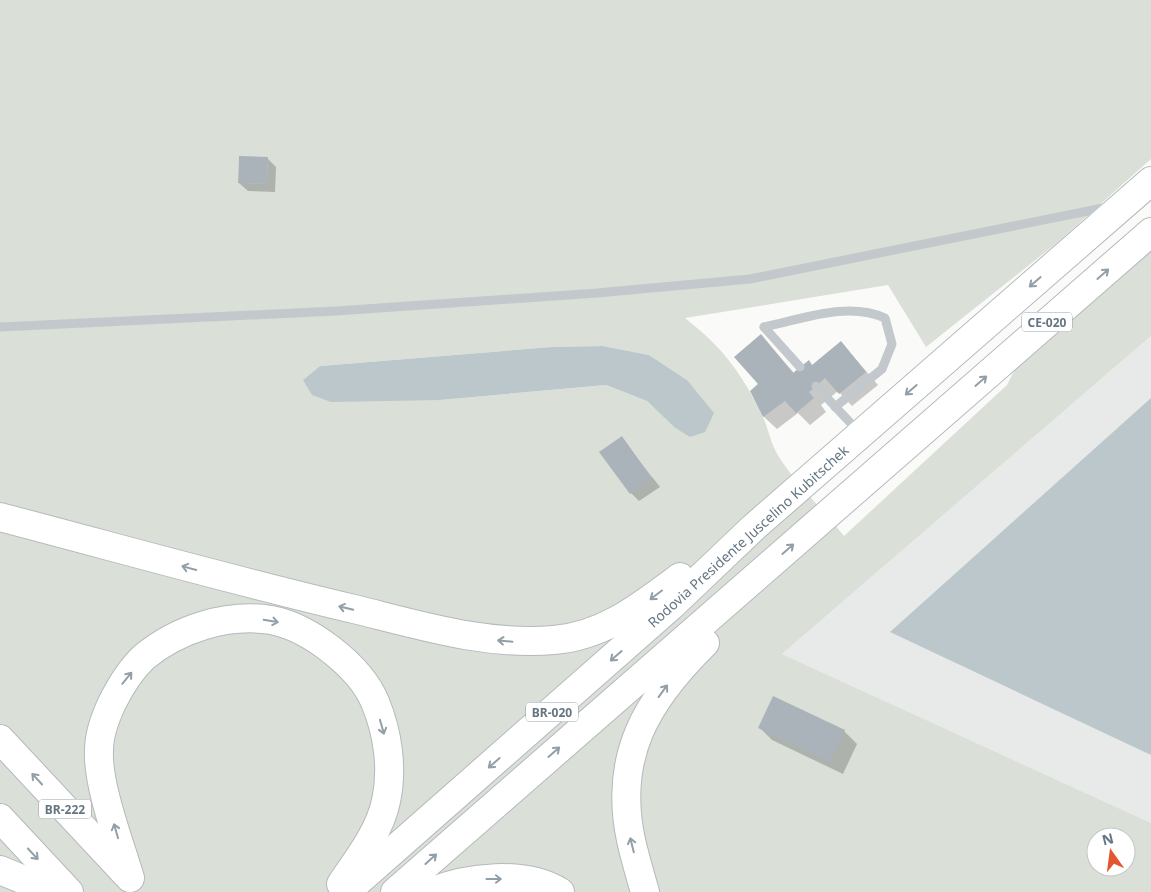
<svg xmlns="http://www.w3.org/2000/svg" width="1151" height="892" font-family="'Noto Sans',sans-serif">
  <style>
    .built { fill: #e8e9e9 }
    .green { fill: #dadfd7; fill-rule: evenodd }
    .water { fill: #bbc7cb }
    .shadow { fill: #0003 }
    .building { fill: #aab3b9 }
    .lines { fill: none; stroke-linecap: round; stroke-linejoin: round }
    .trunk-casing { stroke: #b4b9bd; stroke-width: 30 }
    .service { stroke: #c3c8cc; stroke-width: 9 }
    .trunk { stroke: #fff; stroke-width: 28 }
    .oneway { stroke: #939fa8 }
    .labels { text-anchor: middle; dominant-baseline: central; stroke-width: 5; stroke-linejoin: round; paint-order: stroke }
    .shield { fill: #fff; stroke: #939fa8; stroke-width: 1 }
    .shield-label { font-size: 12px; font-weight: bold; fill: #657683 }
    .street-label { font-size: 14px; fill: #657683; stroke: #fff }
  </style>
  <rect width="100%" height="100%" fill="#fafaf8"/>
  <polygon class="built" points="1151,336 1151,823 782,654"/>
  <path class="green" d="M0,0H1151V159L1058,242L926,347L888,285L685,318C722,347 741,372 762,415C769,429 770,443 779,457C797,485 823,510 844,536L1007,385L1015,369L1151,248V336L782,654L1151,823V892H0ZM239,157H268L267,184L238,183ZM603,346L649,355L687,380L674,427L647,401L606,385L440,400L303,380L320,366L552,347ZM622,436L652,477L630,493L600,452ZM1096,837H1126V867H1096Z"/>
  <g class="water">
    <polygon points="603,346 649,355 687,380 714,413 705,432 690,437 674,427 647,401 606,385 440,400 331,402 312,395 303,380 320,366 552,347"/>
    <polygon points="1151,398 1151,755 890,632"/>
  </g>
  <g class="shadow">
    <polygon points="268,159 276,167 275,192 248,191 239,183"/>
    <polygon points="761,335 794,373 809,362 813,366 841,342 878,385 852,406 838,391 821,405 826,412 810,425 798,413 777,429 764,417 751,391 759,384"/>
    <polygon points="621,437 660,487 639,501 631,493"/>
    <polygon points="760,728 844,731 857,744 843,774 772,740"/>
  </g>
  <g class="building">
    <polygon points="239,156 268,157 267,184 238,183"/>
    <polygon points="761,334 793,373 809,360 812,365 841,341 866,372 839,394 825,378 809,392 814,398 796,413 785,401 763,417 750,391 758,384 734,357"/>
    <polygon points="622,436 652,478 630,494 599,452"/>
    <polygon points="773,696 845,730 830,762 758,728"/>
  </g>
  <g class="lines">
    <defs>
      <g id="trunk">
        <path d="M0,517C118,548 235,581 354,609C419,625 486,646 554,640C604,636 641,606 680,577"/>
        <polyline points="0,739 127,875"/>
        <polyline points="0,818 69,892"/>
        <polyline points="0,870 53,892"/>
        <path d="M130,878C120,844 97,785 99,750C99,734 105,718 112,703C120,687 130,670 144,657C178,629 227,613 271,620C309,627 360,666 375,702C388,733 393,769 386,801C380,831 358,859 341,884"/>
        <polyline points="346,892 671,606 754,527 1151,181"/>
        <polyline points="395,892 1151,232"/>
        <path d="M430,892C467,877 524,870 560,892"/>
        <path d="M645,892C640,875 635,858 631,840C613,756 647,700 705,643"/>
      </g>
    </defs>
    <use href="#trunk" class="trunk-casing"/>
    <g class="service">
      <polyline points="0,327 336,311 597,293 750,279 1108,207"/>
      <path d="M764,327C803,319 848,301 885,318L892,344L882,369L835,407"/>
      <polyline points="764,327 800,367"/>
      <polyline points="816,386 858,431"/>
    </g>
    <use href="#trunk" class="trunk"/>
  </g>
  <defs><path id="oneway-shaft" d="M-6 0H5M1.5-3L5.5 0L1.5 3" fill="none" stroke-width="1.6" stroke-linecap="round" stroke-linejoin="round" transform="scale(1.25)"/></defs>
  <g class="oneway">
    <use href="#oneway-shaft" transform="translate(1103 274) rotate(-41)"/>
    <use href="#oneway-shaft" transform="translate(1035 282) rotate(139)"/>
    <use href="#oneway-shaft" transform="translate(981 381) rotate(-41)"/>
    <use href="#oneway-shaft" transform="translate(911 390) rotate(139)"/>
    <use href="#oneway-shaft" transform="translate(788 549) rotate(-41)"/>
    <use href="#oneway-shaft" transform="translate(189 568) rotate(-165)"/>
    <use href="#oneway-shaft" transform="translate(656 595) rotate(143)"/>
    <use href="#oneway-shaft" transform="translate(346 608) rotate(-167)"/>
    <use href="#oneway-shaft" transform="translate(271 621) rotate(10)"/>
    <use href="#oneway-shaft" transform="translate(505 641) rotate(-175)"/>
    <use href="#oneway-shaft" transform="translate(616 656) rotate(139)"/>
    <use href="#oneway-shaft" transform="translate(127 678) rotate(-51)"/>
    <use href="#oneway-shaft" transform="translate(663 691) rotate(-54)"/>
    <use href="#oneway-shaft" transform="translate(382 727) rotate(74)"/>
    <use href="#oneway-shaft" transform="translate(554 752) rotate(-41)"/>
    <use href="#oneway-shaft" transform="translate(494 763) rotate(139)"/>
    <use href="#oneway-shaft" transform="translate(37 779) rotate(-133)"/>
    <use href="#oneway-shaft" transform="translate(116 831) rotate(-106)"/>
    <use href="#oneway-shaft" transform="translate(632 845) rotate(-104)"/>
    <use href="#oneway-shaft" transform="translate(33 854) rotate(47)"/>
    <use href="#oneway-shaft" transform="translate(431 859) rotate(-42)"/>
    <use href="#oneway-shaft" transform="translate(494 879)"/>
  </g>
  <g class="labels">
    <g class="shield">
      <rect x="1022" y="312.5" width="50" height="19" rx="4"/>
      <rect x="526" y="702.5" width="52" height="19" rx="4"/>
      <rect x="39" y="799.5" width="52" height="19" rx="4"/>
    </g>
    <g class="shield-label">
      <text x="1047" y="322">CE-020</text>
      <text x="552" y="712">BR-020</text>
      <text x="65" y="809">BR-222</text>
    </g>
    <g class="street-label">
      <text transform="translate(748 536) rotate(-42)">Rodovia Presidente Juscelino Kubitschek</text>
    </g>
  </g>
  <g transform="translate(1111 852) rotate(346)"><circle r="24" fill="#ffffff" stroke="#c1c8cd"/>
  <path d="M0-4L9 19L0 12L-9 19Z" fill="#e4572e"/>
  <text y="-8" font-size="14" font-weight="bold" text-anchor="middle" fill="#657683">N</text>
  </g>
</svg>
